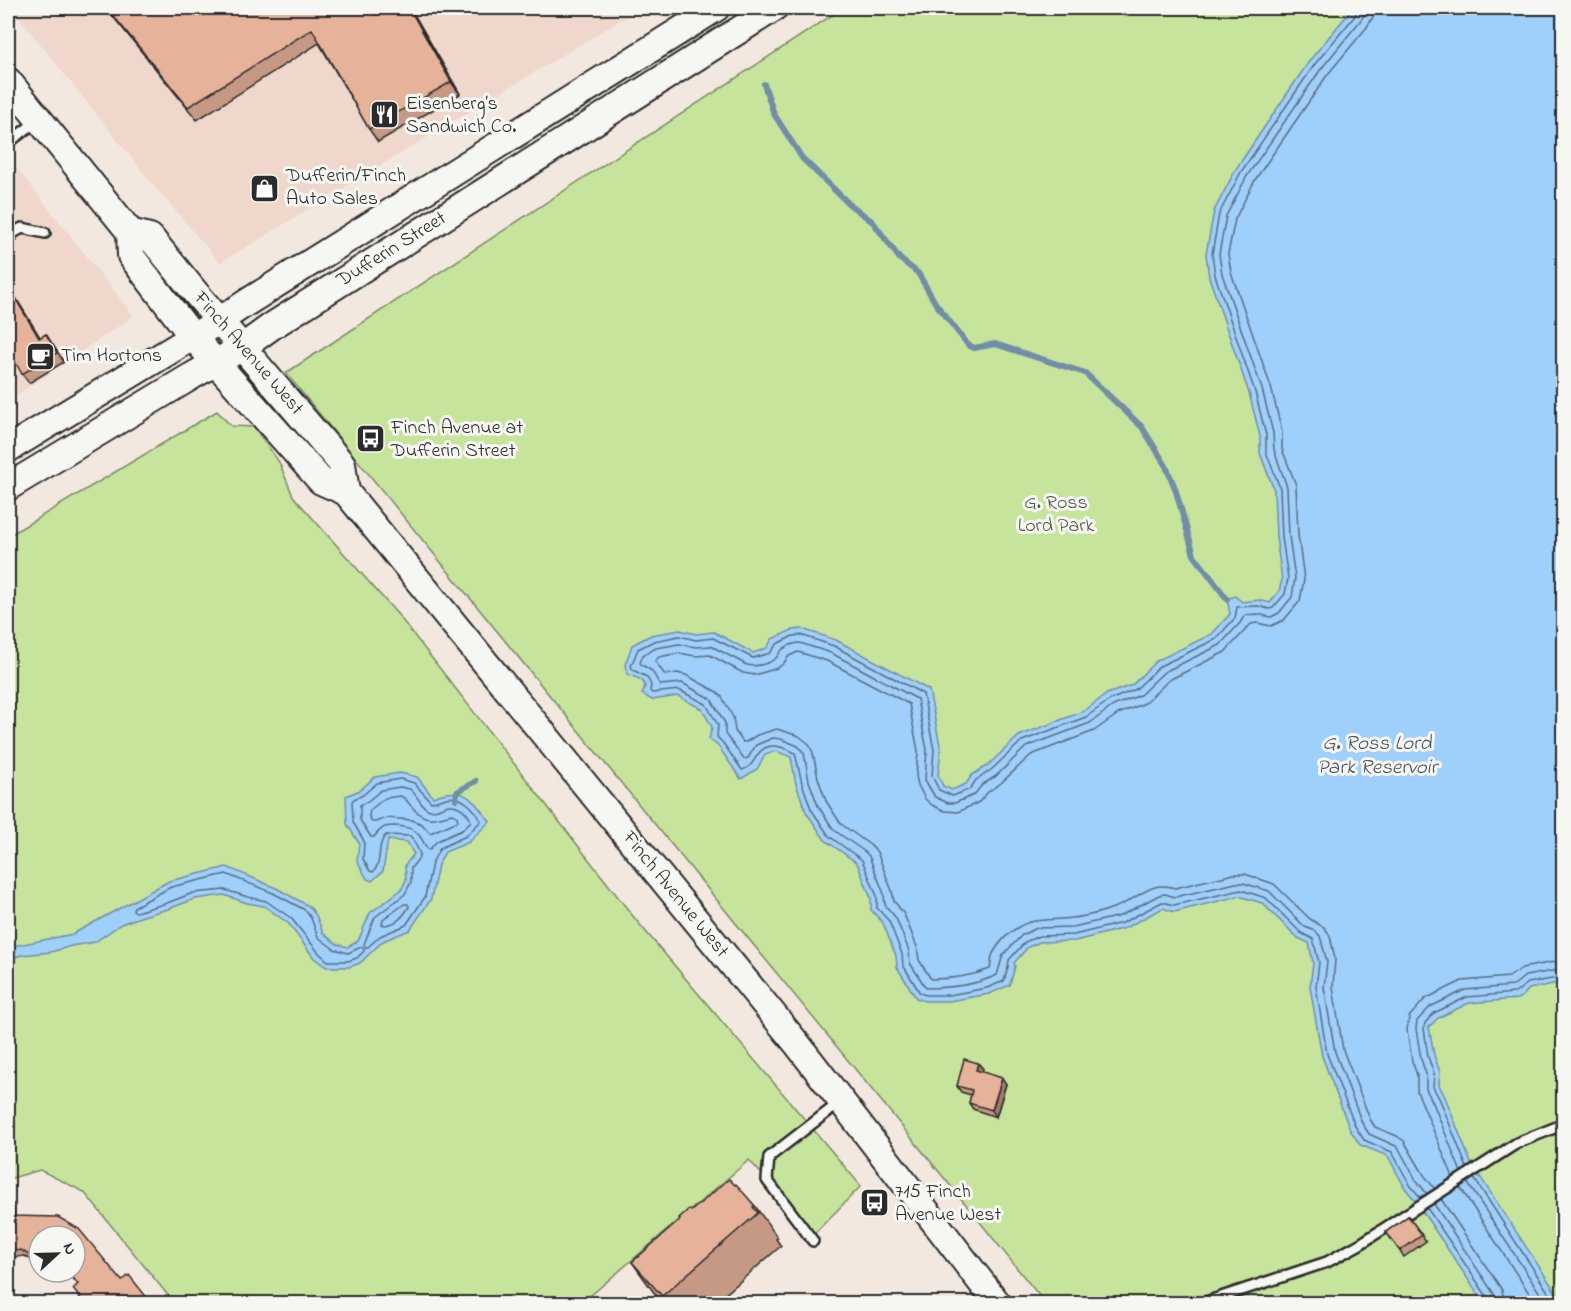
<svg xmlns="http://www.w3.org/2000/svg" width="1571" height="1311" font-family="'Indie Flower',sans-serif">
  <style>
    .built { fill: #efd8cb }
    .green { fill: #c6e49c; stroke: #788864; stroke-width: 1.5 }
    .water { fill: #9fcffb; stroke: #718da8; stroke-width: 1.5 }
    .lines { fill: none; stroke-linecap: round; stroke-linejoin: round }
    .shore { stroke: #596d7e; stroke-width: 1.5 }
    .stream { stroke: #718da8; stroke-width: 6 }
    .service-casing { stroke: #2b2b2b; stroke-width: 14 }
    .secondary-casing { stroke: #2b2b2b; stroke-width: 30 }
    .service { stroke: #f6f6f2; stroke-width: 9 }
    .secondary { stroke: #f6f6f2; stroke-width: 26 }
    .wall { fill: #c69984; stroke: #2b2b2b; stroke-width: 1.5 }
    .shaded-wall { fill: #a17d6b; stroke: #2b2b2b; stroke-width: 1.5 }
    .building { fill: #e6b299; stroke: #2b2b2b; stroke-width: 1.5 }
    .labels { text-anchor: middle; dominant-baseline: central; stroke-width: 6; stroke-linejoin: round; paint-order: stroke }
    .poi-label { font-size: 20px; fill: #2b2b2b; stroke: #f6f6f2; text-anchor: start }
    .street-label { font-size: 20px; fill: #2b2b2b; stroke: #f6f6f2 }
    .park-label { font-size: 20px; fill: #525947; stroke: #f6f6f2 }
    .water-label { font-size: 21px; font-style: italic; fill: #48545f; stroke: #f6f6f2 }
  </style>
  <rect width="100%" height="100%" fill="#f3e8e0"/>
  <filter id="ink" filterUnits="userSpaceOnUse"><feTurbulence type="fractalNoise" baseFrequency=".0167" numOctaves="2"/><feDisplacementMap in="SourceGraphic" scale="12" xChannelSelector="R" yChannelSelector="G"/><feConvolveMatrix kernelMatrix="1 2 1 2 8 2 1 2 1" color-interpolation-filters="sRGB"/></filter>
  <g filter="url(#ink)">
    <g class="built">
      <polygon points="11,8 641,8 220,263 150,181"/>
      <polygon points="8,157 134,316 8,401"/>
    </g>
    <g class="green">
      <polygon points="843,8 1563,8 1563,1303 1045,1303 967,1206 286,373"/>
      <polygon points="217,411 231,426 254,427 279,462 293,496 399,616 636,920 861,1186 815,1233 749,1160 583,1302 584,1303 175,1304 84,1192 40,1170 8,1179 8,536"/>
    </g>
    <g class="water">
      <polygon points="1353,8 1563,8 1563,982 1529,989 1523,996 1517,999 1469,1003 1438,1018 1429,1027 1434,1055 1440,1072 1439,1085 1445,1097 1471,1163 1563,1303 1484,1303 1414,1199 1405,1188 1388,1156 1360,1145 1350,1130 1322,1056 1310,987 1313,963 1309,943 1298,938 1262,903 1239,896 1174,912 1163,908 1125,928 1075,941 1040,942 1028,947 1014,963 1015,966 1010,985 989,994 949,1001 925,1001 916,998 897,967 896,956 883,923 871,910 871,898 857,863 825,840 806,812 796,784 791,757 776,751 765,755 757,769 741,779 718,746 709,739 712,727 702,709 678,696 652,700 642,694 645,686 642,680 627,674 625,665 632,645 651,635 680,630 696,634 714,632 753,653 767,648 772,639 792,630 802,629 836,640 929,690 941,750 938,775 943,786 952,790 966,784 972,775 987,766 1019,736 1084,711 1107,694 1132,685 1156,661 1212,634 1230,614 1227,599 1235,596 1242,602 1259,600 1270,603 1279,591 1282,580 1276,537 1274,490 1260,453 1260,436 1249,393 1209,277 1206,254 1214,211 1236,169 1310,60"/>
      <path d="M400,773L417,777L433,797C465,785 471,798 490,821L469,842L445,852L438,865L431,899L410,930L383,941L360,963L349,967H326L314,958L288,923L264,906L247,903L224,895L195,899L168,909L143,916L121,924L95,942L71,946L51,952L22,955L8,959V947L73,934L169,881L227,867L276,888L309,906L316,915L323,933L337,944L348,947L358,941L370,913L401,890L406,880L405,865L414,854L407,842L388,840L383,871L372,881L367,879L357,861L359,843L347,824L346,796L360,790L375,777Z"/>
    </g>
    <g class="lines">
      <g class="shore">
        <path d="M1358,8L1357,11L1354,17L1315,64L1241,172L1219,214L1212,254L1215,275L1255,392L1266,435V452L1280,488L1282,537L1288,579L1285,594L1273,608L1269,609L1258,606L1237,607L1235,618L1216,639L1160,666L1136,689L1110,700L1086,717L1022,741L991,770L976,780L970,789L953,796L939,790L932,776L934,750L923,694L834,646L801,635L793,636L777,644L770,653L753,658L713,638L696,640L679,636L654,641L638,649L631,666L633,670L647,677L651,685L650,691L652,693L679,690L706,704L718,725L717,737L723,743L742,770C752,767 753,761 759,753C768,741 784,747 795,753L802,783L811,809L829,836L862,860L877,896V908L889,921L902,954L903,965L920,993L926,995H949L987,988L1004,981L1008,967L1009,960L1025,942L1039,936L1074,935L1122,923L1162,902L1174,905L1241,890L1266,898L1301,933L1313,939L1319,963L1316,987L1327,1054L1355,1126L1364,1140L1392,1152L1410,1185L1421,1198"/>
        <path d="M1365,8V14L1360,21L1321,69L1247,176L1226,216L1219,254L1222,274L1262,389L1273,433L1274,450L1287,487L1289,536L1295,578L1292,597L1279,613L1271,617L1257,614L1245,615L1240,623L1220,645L1164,672L1140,695L1113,706L1090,723L1026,747L996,776L982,785L974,795L955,803H948L935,797L925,780L927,750L917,699L831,653L800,643C795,643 786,646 782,650C779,652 779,656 776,658C769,664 756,667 747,665L711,646L696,647L679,644L656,648L643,655L640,663L642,665L652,671L660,685L682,683L711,699L725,723V734L744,759L748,758L756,745L773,738L781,739L798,746L804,753L809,781L818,806L834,830L865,852L869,856L884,894L885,905L896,918L909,951L910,963L926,988C950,988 976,985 997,975L1003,955L1022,935L1037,928L1073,927L1120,916L1159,895L1165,894L1175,897L1236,883H1243L1269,891L1305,927L1315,931L1320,936L1327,962L1324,987L1335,1052L1362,1123L1369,1134L1398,1147L1416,1180L1427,1194"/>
        <path d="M1374,8L1373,17L1367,27L1328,74L1255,180L1235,219L1228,254L1231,272L1271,387L1282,432V449L1296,485L1298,535L1304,579L1300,601L1284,620L1271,626L1257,623L1251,624L1225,652L1169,680L1145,703L1118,714L1094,731L1031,755L1001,783L988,792L979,802L958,812L945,811L932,805L925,799L918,785L916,776L918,751L909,704L827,661L798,652L789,656L783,664L777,668L755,675L743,673L710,655L695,656L679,653L659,657L655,661L665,675L677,673L686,675L717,692L722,697L733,717L735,731L743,742H746L757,735L777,729L799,736L809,744L813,753L818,778L826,801L841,824L870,845L877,852L892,891L894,901L904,914L917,947L919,960L931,979C950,979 972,976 990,969C991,965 991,960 992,956C996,946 1008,933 1017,928C1034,917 1051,921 1071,918C1084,917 1103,912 1116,907C1139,899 1149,880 1175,888L1234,874H1245L1274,884L1310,919L1325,928L1330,936L1335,959L1333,987L1343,1050L1370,1119L1375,1127L1397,1136L1404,1141L1424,1175L1435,1189"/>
        <path d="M400,779L414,783L431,802C437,802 440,800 446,798C462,794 475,809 481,821L466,836L440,848L432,863L425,897L406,925L380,936L368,947L366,948L364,944L375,917L405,894L411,882V868L419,858L420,854L413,839L410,836L386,835C376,844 383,863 373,872L370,871L363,859L364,841L353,822L352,801L354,799L363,795L377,783Z"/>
        <path d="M400,787C401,787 409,789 410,789C418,795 420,807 430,810C438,811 443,806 449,805C460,804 468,813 471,821L462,830L437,841L429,850C424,846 423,839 418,834C412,826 394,825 385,827C380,829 377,833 374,837H371L360,820V805L368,801L381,790Z"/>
        <path d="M400,796C406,798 407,801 411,806C426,823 433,819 452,814L457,816L458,821L430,833L422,824L412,820L387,818L375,822H372L369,817L370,810L385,798Z"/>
        <polygon points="226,874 273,893 305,910 311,918 318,937 334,949 348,953 361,947 364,949 364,951 357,958 348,961 328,961 319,953 291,918 266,901 248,897 225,890 193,893 167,903 136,912 133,910 134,907 171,887"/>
        <path d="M404,904H408L409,907C402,918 396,925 382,925L383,920Z"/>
        <polyline points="1467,1168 1440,1100 1433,1087 1434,1073 1428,1057 1424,1028 1425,1023 1434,1013 1467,997 1515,993 1528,983 1564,977"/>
        <polyline points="1461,1172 1433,1103 1426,1089 1426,1074 1421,1059 1416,1029 1417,1021 1430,1007 1465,990 1513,986 1525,976 1564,969"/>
        <polyline points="1453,1177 1417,1091 1417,1075 1412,1061 1407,1030 1409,1017 1425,999 1462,981 1509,977 1522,968 1564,960"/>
        <polyline points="1474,1178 1556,1304"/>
        <polyline points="1467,1182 1547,1304"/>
        <polyline points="1460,1187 1536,1304"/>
        <polyline points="1441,1199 1502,1290 1505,1304"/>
        <polyline points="1434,1204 1494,1294 1496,1304"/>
        <polyline points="1427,1208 1488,1298 1489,1304"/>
      </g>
      <g class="stream">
        <polyline points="764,84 774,114 802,158 849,204 873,222 900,259 918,273 936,304 968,345 974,348 995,344 1085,373 1142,427 1165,464 1175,488 1194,555 1227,599"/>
        <polyline points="456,799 457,792 476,781"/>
      </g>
      <defs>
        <g id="service">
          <polyline points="8,143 37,121"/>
          <polyline points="8,236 22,228 45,233"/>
          <polyline points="813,1241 767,1180 769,1157 839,1103"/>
          <polyline points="1200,1304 1327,1262 1360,1244 1517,1143 1564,1124"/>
        </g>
        <g id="secondary">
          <polyline points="8,81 130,232 131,256 169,306 193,337 321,481 346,492 798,1045 998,1304"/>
          <polyline points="130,232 150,237 194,291 342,464 346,492"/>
          <polyline points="8,449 219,321 246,303 716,8"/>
          <polyline points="8,487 192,376 243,347 272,326 774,8"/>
        </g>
      </defs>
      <use href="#service" class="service-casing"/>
      <use href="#secondary" class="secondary-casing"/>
      <use href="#service" class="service"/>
      <use href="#secondary" class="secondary"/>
    </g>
    <g class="wall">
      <polygon points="90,8 98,8 92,11"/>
      <polygon points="106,8 371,8 375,15 412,11 460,94 378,142 369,129 319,43 197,120"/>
      <polygon points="12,233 17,240 8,246 8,235"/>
      <polygon points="8,286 40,338 46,334 64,362 29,383 22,374"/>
      <polygon points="978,1063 983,1069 982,1072 1002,1078 1006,1084 996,1117 973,1109 969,1103 971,1095 961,1092 957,1086"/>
      <polygon points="735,1185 755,1206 778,1238 776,1239 781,1246 714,1304 663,1304 655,1294 632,1262 691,1211"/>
      <polygon points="8,1198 13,1204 14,1216 122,1281 152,1304 78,1284 67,1272 75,1272 39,1236 39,1265 25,1256 8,1258"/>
      <polygon points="1408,1216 1426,1241 1404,1257 1386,1232"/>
    </g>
    <g class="shaded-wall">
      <polygon points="409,8 410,8 412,11 460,94 451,82"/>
      <polygon points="8,285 46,347 39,338"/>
      <polygon points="978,1063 983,1069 981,1076 976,1070"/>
      <polygon points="1002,1078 1006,1084 996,1117 992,1110"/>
      <polygon points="9,1198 13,1204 14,1222 10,1216"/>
      <polygon points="39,1251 39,1264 35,1259"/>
    </g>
    <g class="building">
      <polygon points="107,8 370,8 375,15 388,8 409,8 451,82 369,129 312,29 188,107"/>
      <polygon points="8,286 39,338 46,334 57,353 22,374 8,349"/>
      <polygon points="964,1059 978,1063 976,1070 1002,1078 992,1110 969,1103 972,1090 957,1086"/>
      <polygon points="729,1179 735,1185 736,1184 755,1206 753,1207 758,1213 662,1296 632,1262 680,1220 679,1218 689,1209 691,1211"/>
      <polygon points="8,1198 9,1198 10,1216 58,1217 79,1229 122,1281 129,1275 152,1304 85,1304 73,1289 78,1284 68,1272 75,1272 75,1236 39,1236 39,1251 35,1259 21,1250 8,1252"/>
      <polygon points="1408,1216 1422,1235 1400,1251 1386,1232"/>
    </g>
  </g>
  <defs>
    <symbol id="restaurant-square" viewBox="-11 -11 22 22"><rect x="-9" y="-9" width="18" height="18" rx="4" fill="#2b2b2b" stroke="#f6f6f2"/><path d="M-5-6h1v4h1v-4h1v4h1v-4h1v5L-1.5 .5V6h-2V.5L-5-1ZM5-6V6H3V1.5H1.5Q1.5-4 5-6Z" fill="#fff"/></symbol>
    <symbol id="shop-square" viewBox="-11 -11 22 22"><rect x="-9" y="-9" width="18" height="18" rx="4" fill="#2b2b2b" stroke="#f6f6f2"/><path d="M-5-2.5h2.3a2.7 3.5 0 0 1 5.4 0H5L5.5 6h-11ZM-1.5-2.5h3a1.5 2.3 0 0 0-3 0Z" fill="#fff"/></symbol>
    <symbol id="cafe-square" viewBox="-11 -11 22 22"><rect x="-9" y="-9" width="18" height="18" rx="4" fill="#2b2b2b" stroke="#f6f6f2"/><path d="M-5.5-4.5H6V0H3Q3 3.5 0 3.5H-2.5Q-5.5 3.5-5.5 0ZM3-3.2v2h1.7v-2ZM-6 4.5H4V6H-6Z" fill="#fff"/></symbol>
    <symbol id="bus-square" viewBox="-11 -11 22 22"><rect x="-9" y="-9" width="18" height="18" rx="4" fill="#2b2b2b" stroke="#f6f6f2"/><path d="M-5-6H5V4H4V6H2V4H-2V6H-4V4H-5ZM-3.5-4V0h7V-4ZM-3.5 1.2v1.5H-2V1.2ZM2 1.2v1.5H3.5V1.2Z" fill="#fff"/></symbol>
  </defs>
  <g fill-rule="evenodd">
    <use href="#restaurant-square" x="368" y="98" width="33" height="33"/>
    <use href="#shop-square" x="248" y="172" width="33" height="33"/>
    <use href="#cafe-square" x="24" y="340" width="33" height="33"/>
    <use href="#bus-square" x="354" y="422" width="33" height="33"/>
    <use href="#bus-square" x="858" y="1186" width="33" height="33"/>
  </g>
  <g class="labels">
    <g class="poi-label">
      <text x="406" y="104">Eisenberg’s<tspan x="406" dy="23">Sandwich Co.</tspan></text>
      <text x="286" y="176">Dufferin/Finch<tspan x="286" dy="23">Auto Sales</tspan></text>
      <text x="61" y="356">Tim Hortons</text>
      <text x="391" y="428">Finch Avenue at<tspan x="391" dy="23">Dufferin Street</tspan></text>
      <text x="895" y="1192">715 Finch<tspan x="895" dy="23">Avenue West</tspan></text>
    </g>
    <g class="street-label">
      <text transform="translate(392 250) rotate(-32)">Dufferin Street</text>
      <text transform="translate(248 354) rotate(49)">Finch Avenue West</text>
      <text transform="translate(675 895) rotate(51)">Finch Avenue West</text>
    </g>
    <g class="park-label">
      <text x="1056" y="503">G. Ross<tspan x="1056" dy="23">Lord Park</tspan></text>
    </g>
    <g class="water-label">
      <text x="1377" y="744">G. Ross Lord<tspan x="1377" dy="24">Park Reservoir</tspan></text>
    </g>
  </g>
  <rect width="1571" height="1311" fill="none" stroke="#f6f6f2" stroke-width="30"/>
  <rect x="15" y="15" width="1541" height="1281" fill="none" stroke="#2b2b2b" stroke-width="2" filter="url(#ink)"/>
  <g transform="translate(57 1254) rotate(68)"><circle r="28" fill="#f6f6f2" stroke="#a5a5a2" stroke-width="1.5"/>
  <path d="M0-4.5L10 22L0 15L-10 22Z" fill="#2b2b2b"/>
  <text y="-9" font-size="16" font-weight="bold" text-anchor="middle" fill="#2b2b2b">N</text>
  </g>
</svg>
